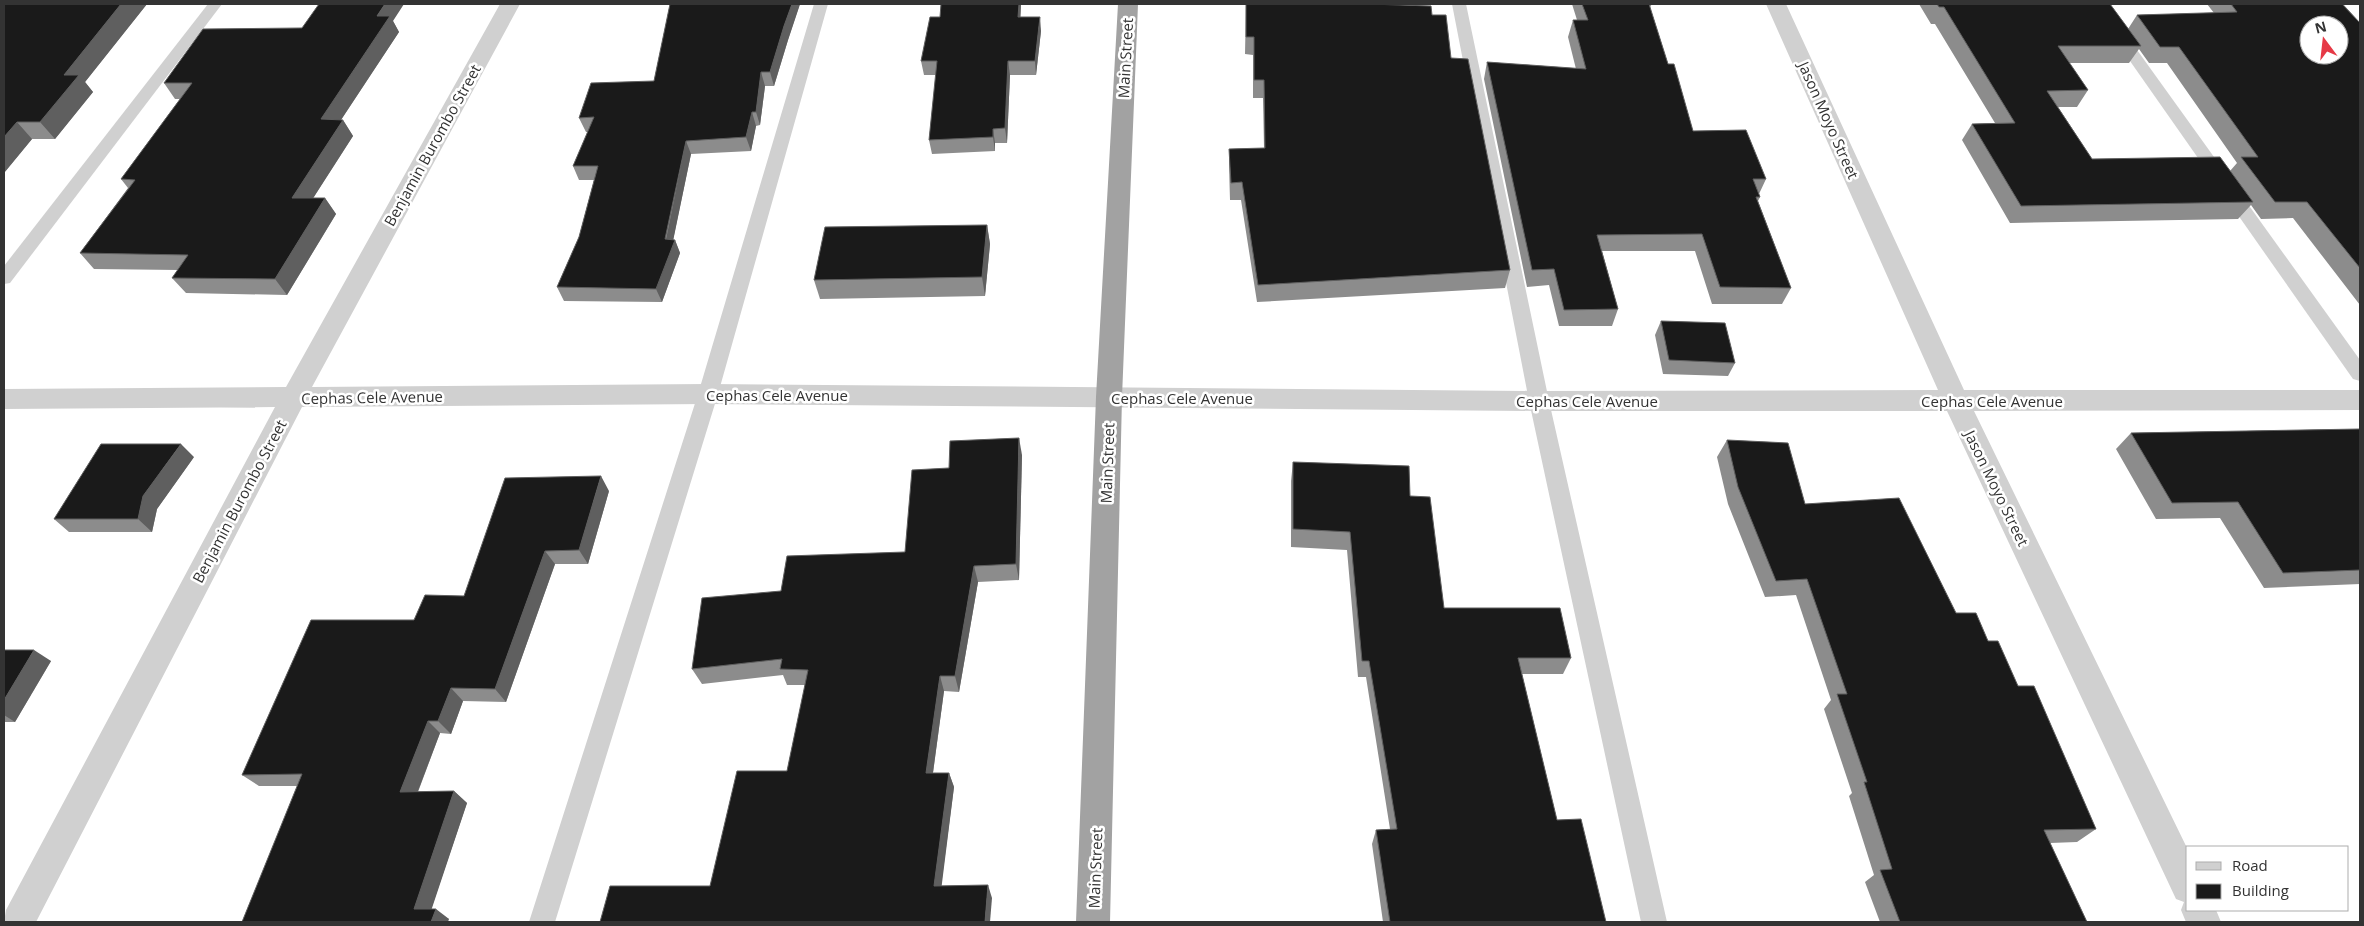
<svg xmlns="http://www.w3.org/2000/svg" width="2364" height="926" font-family="'Open Sans',sans-serif">
  <style>
    .lines { fill: none; stroke-linecap: round; stroke-linejoin: round }
    .service { fill: #d0d0d0; fill-rule: evenodd }
    .minor { fill: #d0d0d0; fill-rule: evenodd }
    .trunk { fill: #a2a2a2; fill-rule: evenodd }
    .wall { fill: #8c8c8c; fill-rule: evenodd }
    .shaded-wall { fill: #5f5f5f }
    .building { fill: #1a1a1a; stroke: #5f5f5f; fill-rule: evenodd }
    .labels { text-anchor: middle; dominant-baseline: central; stroke-width: 5; stroke-linejoin: round; paint-order: stroke }
    .street-label { font-size: 15px; fill: #333; stroke: #fff }
  </style>
  <rect width="100%" height="100%" fill="#fff"/>
  <g class="lines">
    <g class="service">
      <polygon points="208,4 222,4 10,283 4,284 4,266"/>
      <polygon points="814,4 828,4 718,394 555,922 529,922 698,394"/>
      <polygon points="1452,4 1466,4 1549,401 1667,922 1641,922 1529,401"/>
      <polygon points="2090,4 2104,4 2360,360 2360,381 2353,379"/>
    </g>
    <polygon class="minor" points="500,4 520,4 312,387 708,384 1539,391 1938,390 1766,4 1786,4 1964,390 2360,390 2360,410 1974,411 2188,850 2188,910 2216,910 2221,922 2186,922 2181,910 2184,902 2176,899 1947,411 1539,411 708,404 302,407 36,922 4,922 6,910 275,407 4,409 4,389 286,387"/>
    <polygon class="trunk" points="1118,4 1138,4 1122,397 1110,922 1076,922 1096,397"/>
  </g>
  <g class="wall">
    <polygon points="5,4 147,4 85,82 93,92 55,139 32,139 4,173"/>
    <polygon points="670,4 800,4 788,40 774,86 765,86 760,125 756,126 751,151 691,154 673,240 675,240 680,253 662,302 564,301 557,287 579,237 594,180 579,180 573,166 588,132 586,132 579,118 654,81"/>
    <polygon points="1021,4 1020,17 1041,31 1036,75 1010,75 1007,143 995,143 995,151 932,154 929,140 936,75 924,75 921,61 940,17"/>
    <polygon points="1246,4 1369,4 1432,15 1451,58 1510,270 1505,288 1257,302 1241,200 1230,200 1229,166 1229,149 1264,148 1263,98 1253,98 1253,55 1245,54"/>
    <polygon points="1572,4 1652,4 1650,7 1668,64 1693,131 1766,179 1759,194 1760,197 1758,201 1791,288 1782,304 1712,304 1695,251 1602,251 1618,309 1612,326 1559,326 1549,285 1527,287 1484,79 1487,62 1576,69 1568,37 1573,20 1577,20"/>
    <path d="M1919,4H2110L2128,29L2137,15L2214,13L2207,4H2345L2344,5L2360,23V305L2293,218L2261,219L2251,205L2238,219L2010,223L1962,140L1972,124L1995,123L1935,24H1931ZM2139,49L2149,63H2167L2237,163L2230,171L2092,159L2058,107H2077L2088,90L2069,63H2129Z"/>
    <polygon points="393,21 399,32 341,120 343,120 353,136 313,198 325,198 336,214 287,295 186,293 172,278 178,270 94,269 80,253 128,188 121,179 180,99 175,99 164,83 302,28"/>
    <polygon points="987,225 990,244 985,296 820,299 814,280"/>
    <polygon points="1661,321 1735,363 1728,376 1663,374 1655,335"/>
    <polygon points="2360,429 2360,584 2264,588 2220,518 2156,519 2116,449 2131,433"/>
    <polygon points="1727,440 1805,504 1956,613 1988,641 2018,686 2096,829 2077,842 2050,843 2087,922 1880,922 1865,882 1874,875 1849,796 1852,793 1824,709 1831,700 1796,595 1765,597 1728,504 1717,457"/>
    <polygon points="1022,455 1019,580 978,582 959,692 944,691 933,773 949,773 954,787 941,886 992,898 710,886 787,771 805,685 787,685 783,675 702,684 692,669 781,591 905,552 949,468"/>
    <polygon points="194,457 157,509 152,532 69,532 54,519"/>
    <polygon points="1293,462 1410,496 1444,608 1571,658 1563,674 1522,674 1557,820 1606,922 1383,922 1372,844 1376,830 1390,829 1366,677 1358,677 1347,550 1291,547 1291,481"/>
    <polygon points="609,491 588,564 555,564 506,702 463,701 451,734 440,733 418,792 454,791 467,803 431,909 449,919 242,922 298,786 259,786 242,775 414,620 464,596"/>
    <polygon points="4,650 51,661 15,722 4,722"/>
  </g>
  <g class="shaded-wall">
    <polygon points="121,4 147,4 85,82 93,92 55,139 40,122 64,75"/>
    <polygon points="385,4 404,4 393,21 399,32 331,135 321,119 377,16"/>
    <polygon points="792,4 800,4 788,40 774,86 770,72 784,26"/>
    <polygon points="1019,4 1021,4 1020,31 1018,17"/>
    <polygon points="1040,17 1041,31 1036,75 1035,61"/>
    <polygon points="1008,61 1010,75 1007,143 1005,128"/>
    <polygon points="761,72 765,86 760,125 756,112"/>
    <polygon points="752,112 756,126 751,151 746,137"/>
    <polygon points="343,120 353,136 303,214 292,198"/>
    <polygon points="17,122 32,139 4,173 4,137"/>
    <polygon points="993,129 995,143 995,151 993,137"/>
    <polygon points="686,141 691,154 672,246 675,240 680,253 662,302 656,289"/>
    <polygon points="325,198 336,214 287,295 275,279"/>
    <polygon points="987,225 990,244 985,296 982,277"/>
    <polygon points="1019,438 1022,455 1019,580 1016,564"/>
    <polygon points="181,444 194,457 157,509 152,532 138,519 143,496"/>
    <polygon points="601,476 609,491 588,564 579,550"/>
    <polygon points="545,551 555,564 506,702 495,689"/>
    <polygon points="974,566 978,582 959,692 955,676"/>
    <polygon points="34,650 51,661 15,722 4,715 4,700"/>
    <polygon points="940,676 944,691 931,787 926,773"/>
    <polygon points="451,688 463,701 451,734 438,721"/>
    <polygon points="428,721 440,733 413,804 400,792"/>
    <polygon points="949,773 954,787 940,899 934,886"/>
    <polygon points="454,791 467,803 428,920 414,909"/>
    <polygon points="988,885 992,898 990,922 985,922"/>
    <polygon points="436,909 449,919 448,922 431,922"/>
  </g>
  <g class="building">
    <polygon points="5,4 121,4 64,75 79,75 40,122 17,122 4,137 4,5"/>
    <polygon points="319,4 385,4 377,16 390,16 321,119 343,120 292,198 325,198 275,279 172,278 188,255 80,253 135,180 121,179 192,83 164,83 203,29 302,28"/>
    <polygon points="670,4 792,4 784,26 770,72 761,72 756,112 752,112 746,137 686,141 665,239 675,240 656,289 557,287 579,237 598,166 573,166 594,117 579,118 591,83 654,81"/>
    <polygon points="941,4 1019,4 1018,17 1040,17 1035,61 1008,61 1005,128 993,129 993,137 929,140 937,61 921,61 930,17 940,17"/>
    <polygon points="1246,4 1369,4 1431,6 1432,15 1446,15 1451,58 1468,59 1510,270 1258,285 1242,182 1231,183 1229,149 1265,148 1264,80 1254,80 1254,37 1246,37"/>
    <polygon points="1582,4 1649,4 1668,64 1674,64 1693,131 1746,130 1766,179 1753,179 1760,197 1756,197 1791,288 1720,287 1702,234 1597,235 1618,309 1564,310 1554,269 1532,270 1487,62 1586,69 1573,20 1588,20"/>
    <polygon points="1937,4 2110,4 2141,46 2058,46 2088,90 2047,91 2092,159 2220,157 2253,202 2021,206 1972,124 2015,123 1944,7 1939,7"/>
    <path d="M2231,4H2342L2360,23V268L2307,202H2275L2241,157H2258L2179,47H2160L2137,15L2237,12ZM2309,25H2339V55H2309Z"/>
    <polygon points="987,225 982,277 814,280 825,227"/>
    <polygon points="1661,321 1725,323 1735,363 1669,360"/>
    <polygon points="2360,429 2360,570 2283,573 2238,502 2172,503 2131,433"/>
    <polygon points="1019,438 1016,564 974,566 955,676 940,676 926,773 949,773 934,886 988,885 985,922 600,922 610,886 710,886 737,771 787,771 808,670 780,669 782,659 692,669 702,598 781,591 787,556 905,552 912,470 949,468 950,441"/>
    <polygon points="1727,440 1788,443 1805,504 1899,498 1956,613 1976,613 1988,641 1998,641 2018,686 2034,686 2096,829 2044,830 2087,922 1900,922 1880,870 1892,869 1864,782 1867,782 1837,694 1847,694 1807,579 1776,581 1738,487"/>
    <polygon points="101,444 181,444 143,496 138,519 54,519"/>
    <polygon points="1293,462 1409,466 1410,496 1430,497 1444,608 1560,608 1571,658 1518,658 1557,820 1581,819 1606,922 1390,922 1376,830 1397,829 1369,661 1362,661 1350,532 1293,529"/>
    <polygon points="601,476 579,550 545,551 495,689 451,688 438,721 428,721 400,792 454,791 414,909 436,909 431,922 242,922 302,774 242,775 311,620 414,620 425,595 464,596 505,478"/>
    <polygon points="4,650 34,650 4,700"/>
  </g>
  <g class="labels">
    <g class="street-label">
      <text transform="translate(1125 58) rotate(-87)">Main Street</text>
      <text transform="translate(1829 120) rotate(66)">Jason Moyo Street</text>
      <text transform="translate(432 145) rotate(-61)">Benjamin Burombo Street</text>
      <text x="777" y="395">Cephas Cele Avenue</text>
      <text transform="translate(372 397) rotate(-1)">Cephas Cele Avenue</text>
      <text x="1182" y="398">Cephas Cele Avenue</text>
      <text x="1587" y="401">Cephas Cele Avenue</text>
      <text x="1992" y="401">Cephas Cele Avenue</text>
      <text transform="translate(1107 463) rotate(-88)">Main Street</text>
      <text transform="translate(1997 488) rotate(64)">Jason Moyo Street</text>
      <text transform="translate(239 501) rotate(-62)">Benjamin Burombo Street</text>
      <text transform="translate(1095 868) rotate(-88)">Main Street</text>
    </g>
  </g>
  <rect width="2364" height="926" fill="none" stroke="#333333" stroke-width="10"/>
  <rect x="2186" y="846" width="162" height="65" fill="#ffffff" stroke="#adadad"/>
  <rect x="2196" y="862" width="25" height="8" fill="#d0d0d0" stroke="#adadad"/>
  <text x="2232" y="871" font-size="15" fill="#333333">Road</text>
  <rect x="2196" y="884" width="25" height="15" fill="#1a1a1a" stroke="#adadad"/>
  <text x="2232" y="896" font-size="15" fill="#333333">Building</text>
  <g transform="translate(2324 40) rotate(345)"><circle r="24" fill="#ffffff" stroke="#adadad"/>
  <path d="M0-4L9 19L0 12L-9 19Z" fill="#e63946"/>
  <text y="-8" font-size="14" font-weight="bold" text-anchor="middle" fill="#333333">N</text>
  </g>
</svg>
